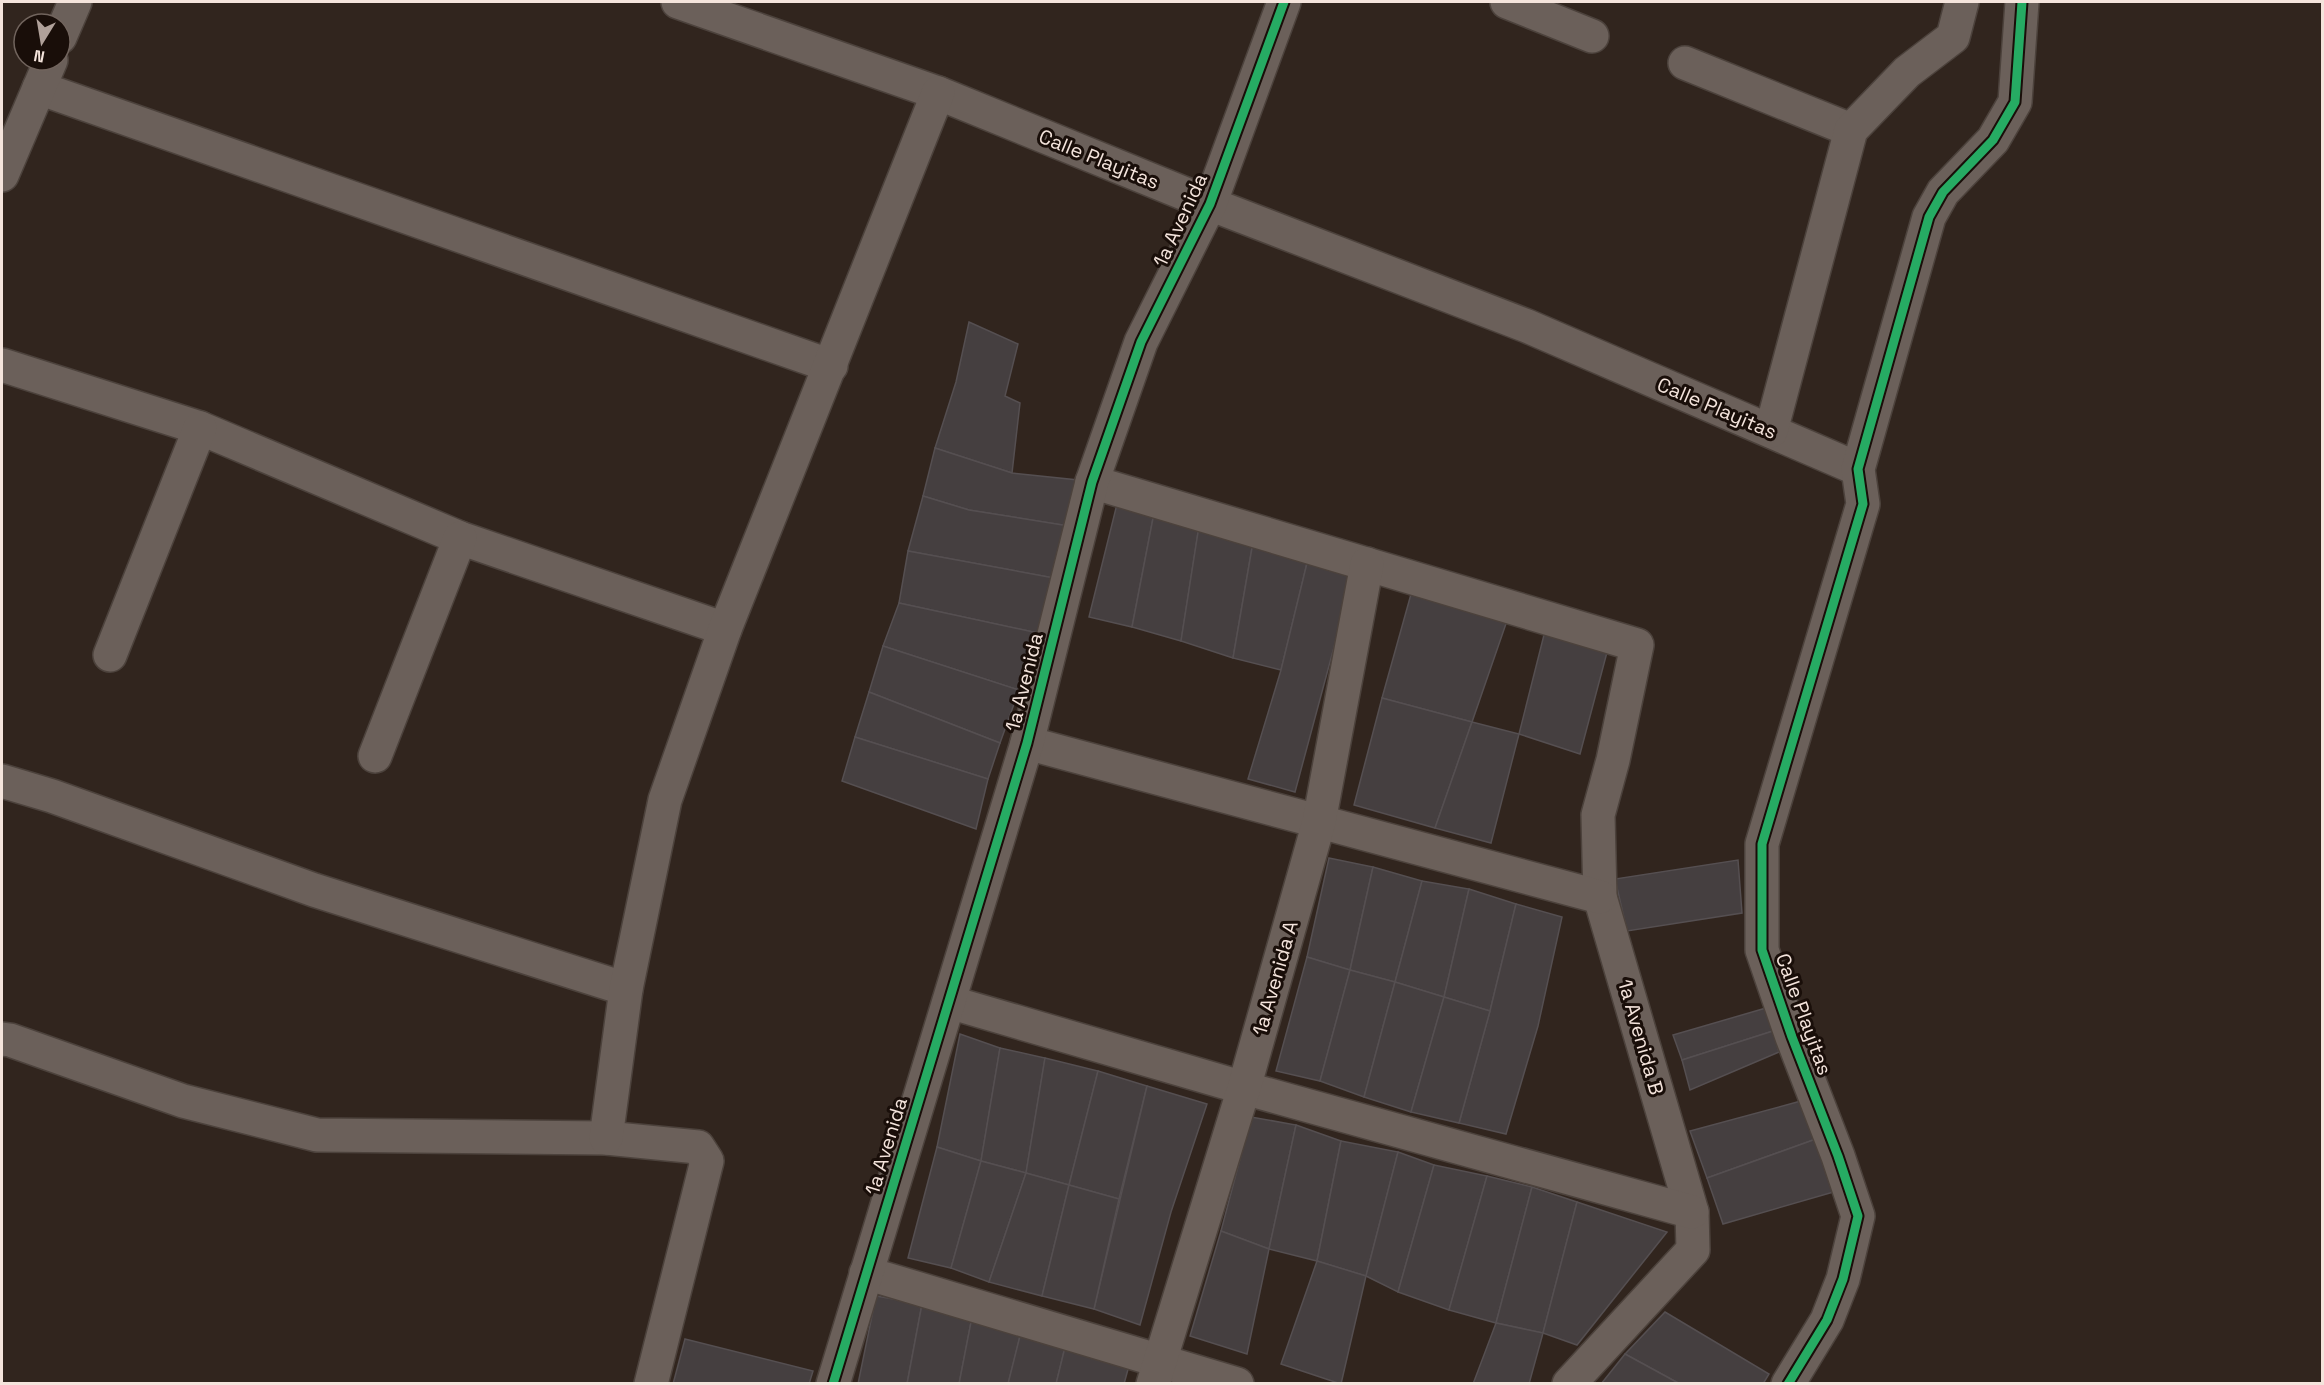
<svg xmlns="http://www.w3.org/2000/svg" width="2324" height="1385" font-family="'Space Grotesk',sans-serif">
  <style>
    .building { fill: #453f40; stroke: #554f51; stroke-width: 1.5 }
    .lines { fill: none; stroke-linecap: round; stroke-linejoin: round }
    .minor-casing { stroke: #4c423c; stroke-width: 36 }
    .minor { stroke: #6b605a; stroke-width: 33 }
    .cycleway-casing { stroke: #190e09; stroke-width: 13 }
    .cycleway { stroke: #26ab63; stroke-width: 9 }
    .labels { text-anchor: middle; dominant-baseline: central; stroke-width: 6; stroke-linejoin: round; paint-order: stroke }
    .street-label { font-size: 20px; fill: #f4e4dc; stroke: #190e09 }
  </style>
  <rect width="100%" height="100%" fill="#31251e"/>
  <g class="building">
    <polygon points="969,322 1018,344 1005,396 1020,403 1012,473 935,448 956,382"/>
    <polygon points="935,448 1012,473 1078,480 1069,526 969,510 923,496"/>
    <polygon points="923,496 969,510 1069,526 1054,578 908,551"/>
    <polygon points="1117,504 1154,513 1132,627 1089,617"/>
    <polygon points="1154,513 1199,526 1181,641 1132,627"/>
    <polygon points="1199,526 1253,542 1233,658 1181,641"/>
    <polygon points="1253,542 1308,559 1281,670 1233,658"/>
    <polygon points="908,551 1054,578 1038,633 899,603"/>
    <polygon points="1308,559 1354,573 1295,792 1248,779 1281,670"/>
    <polygon points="1413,587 1509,615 1472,722 1382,698"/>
    <polygon points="899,603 1038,633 1019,690 883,646"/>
    <polygon points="1547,623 1610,641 1580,754 1519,734"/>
    <polygon points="883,646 1019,690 1000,743 869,692"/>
    <polygon points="869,692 1000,743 988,779 855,737"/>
    <polygon points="1382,698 1472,722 1435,828 1354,805"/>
    <polygon points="1472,722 1519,734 1491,843 1435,828"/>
    <polygon points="855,737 988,779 976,829 842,781"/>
    <polygon points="1329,858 1373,867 1350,970 1307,957"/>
    <polygon points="1738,860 1742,913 1627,931 1615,879"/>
    <polygon points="1373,867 1422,881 1395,982 1350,970"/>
    <polygon points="1422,881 1469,889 1444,997 1395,982"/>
    <polygon points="1469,889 1516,904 1490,1011 1444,997"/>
    <polygon points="1516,904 1562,917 1538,1026 1506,1134 1459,1123 1490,1011"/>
    <polygon points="1307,957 1350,970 1320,1081 1276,1071"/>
    <polygon points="1350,970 1395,982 1364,1097 1320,1081"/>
    <polygon points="1395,982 1444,997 1411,1112 1364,1097"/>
    <polygon points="1444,997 1490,1011 1459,1123 1411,1112"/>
    <polygon points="1766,1008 1773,1031 1682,1060 1673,1035"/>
    <polygon points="1773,1031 1779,1052 1690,1090 1682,1060"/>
    <polygon points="960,1034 1000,1048 981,1161 937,1147"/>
    <polygon points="1000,1048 1045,1058 1026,1173 981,1161"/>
    <polygon points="1045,1058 1098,1071 1069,1185 1026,1173"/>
    <polygon points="1098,1071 1147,1086 1119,1199 1069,1185"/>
    <polygon points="1147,1086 1207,1104 1171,1212 1140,1325 1094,1309"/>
    <polygon points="1801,1101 1816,1139 1707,1178 1690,1131"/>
    <polygon points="1251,1117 1296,1125 1269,1249 1221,1231"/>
    <polygon points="1296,1125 1341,1141 1317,1261 1269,1249"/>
    <polygon points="1816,1139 1837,1191 1723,1224 1707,1178"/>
    <polygon points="1341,1141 1398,1152 1366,1276 1317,1261"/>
    <polygon points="937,1147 981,1161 951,1268 908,1258"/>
    <polygon points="1398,1152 1434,1165 1398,1292 1366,1276"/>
    <polygon points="981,1161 1026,1173 989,1282 951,1268"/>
    <polygon points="1434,1165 1487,1176 1449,1310 1398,1292"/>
    <polygon points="1026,1173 1069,1185 1042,1296 989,1282"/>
    <polygon points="1487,1176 1532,1187 1496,1323 1449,1310"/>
    <polygon points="1069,1185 1119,1199 1094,1309 1042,1296"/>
    <polygon points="1532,1187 1577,1202 1543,1333 1496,1323"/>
    <polygon points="1577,1202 1667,1232 1577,1345 1543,1333"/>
    <polygon points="1221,1231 1269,1249 1247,1354 1190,1336"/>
    <polygon points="1317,1261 1366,1276 1341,1384 1281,1364"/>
    <polygon points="876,1296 922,1304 907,1384 858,1384"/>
    <polygon points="922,1304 972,1317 959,1384 907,1384"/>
    <polygon points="1665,1312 1769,1374 1763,1384 1680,1384 1625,1354"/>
    <polygon points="972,1317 1021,1332 1008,1384 959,1384"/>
    <polygon points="1496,1323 1543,1333 1529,1384 1473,1384"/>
    <polygon points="1021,1332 1066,1343 1056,1384 1008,1384"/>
    <polygon points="685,1339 813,1371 809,1384 673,1384"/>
    <polygon points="1066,1343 1130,1362 1124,1384 1056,1384"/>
    <polygon points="1625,1354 1680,1384 1601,1384"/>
  </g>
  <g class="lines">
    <defs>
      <g id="minor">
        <polyline points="678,2 938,93 1210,204 1527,326 1858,469"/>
        <polyline points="1507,2 1592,36"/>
        <polyline points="60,37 75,2"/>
        <polyline points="1685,63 1851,130"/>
        <polyline points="39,88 831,366"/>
        <polyline points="2,175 51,60"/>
        <polyline points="2,365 200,428 460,538 725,629"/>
        <polyline points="1771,431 1851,130 1907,72 1953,37 1962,2"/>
        <polyline points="1092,482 1637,645 1613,760 1598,815 1600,897 1692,1212 1693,1250 1569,1384"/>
        <polyline points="110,655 200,428"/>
        <polyline points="1027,743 1600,897"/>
        <polyline points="375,756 460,538"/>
        <polyline points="2,781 52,796 314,890 626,989"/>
        <polyline points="949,1002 1244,1088 1692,1212"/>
        <polyline points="2,1039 10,1040 183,1101 317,1135 606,1138 698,1147 707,1161 651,1384"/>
        <polyline points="606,1138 626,989 665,800 725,629 938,93"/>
        <polyline points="866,1273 1237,1384"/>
        <polyline points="833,1384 1027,743 1092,482 1141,342 1210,204 1284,2"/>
        <polyline points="1153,1384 1244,1088 1319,822 1367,564"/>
        <polyline points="1788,1384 1827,1320 1843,1279 1858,1216 1838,1156 1792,1037 1762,950 1762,844 1863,504 1858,469 1929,217 1943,192 1993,140 2015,102 2022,2"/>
      </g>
    </defs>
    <use href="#minor" class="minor-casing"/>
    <use href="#minor" class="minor"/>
    <defs>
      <g id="cycleway">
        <polyline points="833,1384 1027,743 1092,482 1141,342 1210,204 1284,2"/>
        <polyline points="1788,1384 1827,1320 1843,1279 1858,1216 1838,1156 1792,1037 1762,950 1762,844 1863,504 1858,469 1929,217 1943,192 1993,140 2015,102 2022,2"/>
      </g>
    </defs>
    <use href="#cycleway" class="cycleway-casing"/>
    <use href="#cycleway" class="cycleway"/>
  </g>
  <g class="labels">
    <g class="street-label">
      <text transform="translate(1099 159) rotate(22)">Calle Playitas</text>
      <text transform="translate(1180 220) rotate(-65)">1a Avenida</text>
      <text transform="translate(1717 408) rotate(23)">Calle Playitas</text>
      <text transform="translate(1024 682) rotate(-76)">1a Avenida</text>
      <text transform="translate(1275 978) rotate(-74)">1a Avenida A</text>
      <text transform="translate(1804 1014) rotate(70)">Calle Playitas</text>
      <text transform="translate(1641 1037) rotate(74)">1a Avenida B</text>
      <text transform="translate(886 1146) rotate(-73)">1a Avenida</text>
    </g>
  </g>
  <rect width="2324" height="1385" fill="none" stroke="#f4e4dc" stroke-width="6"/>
  <g transform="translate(42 42) rotate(191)"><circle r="28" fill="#190e09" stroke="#71645d" stroke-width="1.5"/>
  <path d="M0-4.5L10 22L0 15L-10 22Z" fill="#b0a19a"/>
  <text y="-9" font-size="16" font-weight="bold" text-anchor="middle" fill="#f4e4dc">N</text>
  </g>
</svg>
